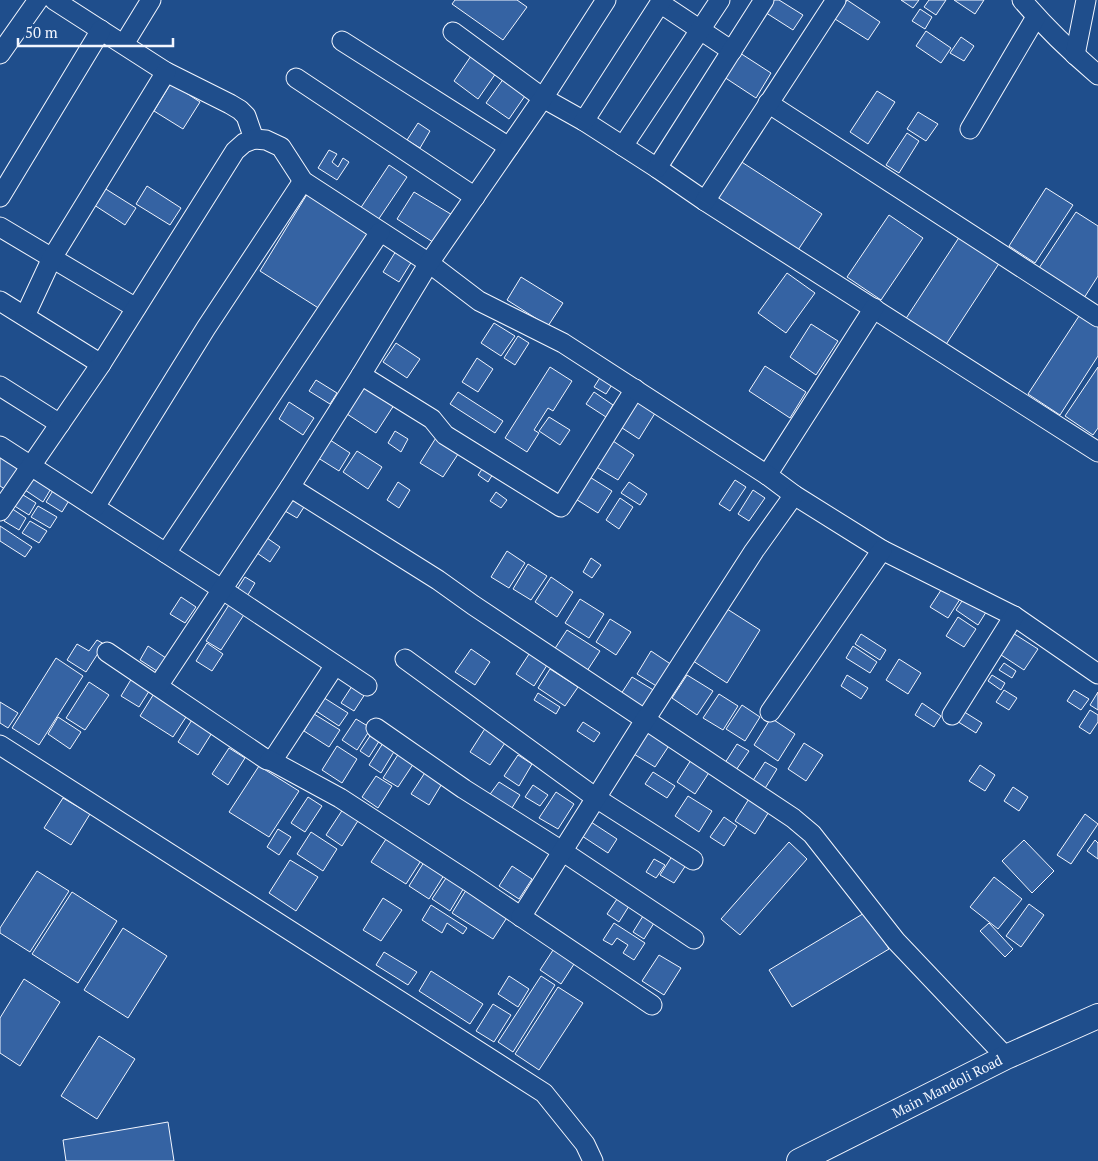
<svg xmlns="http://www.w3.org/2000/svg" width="1098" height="1161" font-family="'PT Serif',serif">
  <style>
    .building { fill: #3563a3; stroke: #f2f6ff }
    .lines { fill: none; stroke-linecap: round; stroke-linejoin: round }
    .minor-casing { stroke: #f2f6ff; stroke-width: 21 }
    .tertiary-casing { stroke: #f2f6ff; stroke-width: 26 }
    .minor { stroke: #1f4e8c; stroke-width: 19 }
    .tertiary { stroke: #1f4e8c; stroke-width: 24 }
    .labels { text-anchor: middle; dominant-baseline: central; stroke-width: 4; stroke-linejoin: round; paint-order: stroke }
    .street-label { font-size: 14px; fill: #f2f6ff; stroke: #1f4e8c }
  </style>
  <rect width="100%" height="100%" fill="#1f4e8c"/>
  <g class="building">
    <polygon points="455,0 517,0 527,7 503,40 452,4"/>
    <polygon points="766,0 779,0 803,15 793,30 760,9"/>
    <polygon points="847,0 880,22 868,40 835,19"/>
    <polygon points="901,0 919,0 913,8"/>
    <polygon points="929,0 946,0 936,15 924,7"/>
    <polygon points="954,0 984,0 975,14"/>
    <polygon points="920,9 932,17 925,29 912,21"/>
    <polygon points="926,31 951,48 941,63 916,46"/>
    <polygon points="961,37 974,46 964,61 950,53"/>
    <polygon points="740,53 771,73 756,98 724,77"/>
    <polygon points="471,56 496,73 478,99 454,81"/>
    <polygon points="504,78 527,93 509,119 486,103"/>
    <polygon points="171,83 200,102 183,129 154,111"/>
    <polygon points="877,91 895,102 868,144 850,132"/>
    <polygon points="918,112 938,124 926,141 907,129"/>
    <polygon points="418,123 430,131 420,148 407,140"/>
    <polygon points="907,133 919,141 899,173 886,165"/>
    <polygon points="329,150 337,154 332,162 338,167 343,158 349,162 337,180 318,168"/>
    <polygon points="737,159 822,214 798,250 714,195"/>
    <polygon points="389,165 407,177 376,223 358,212"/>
    <polygon points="101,186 136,208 125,225 91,203"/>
    <polygon points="147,186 181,208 170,225 136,204"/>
    <polygon points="1046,188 1073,205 1035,263 1009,246"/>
    <polygon points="309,191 370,229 320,309 260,271"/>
    <polygon points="414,192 454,216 436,244 397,219"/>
    <polygon points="1076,212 1098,226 1098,276 1084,298 1039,268"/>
    <polygon points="889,215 923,238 881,300 847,277"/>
    <polygon points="960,236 1000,262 945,346 905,320"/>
    <polygon points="396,251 412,261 399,282 383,272"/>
    <polygon points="787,273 815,293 786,333 758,313"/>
    <polygon points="521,277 563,303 548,326 507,300"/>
    <polygon points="1081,313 1098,325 1098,356 1060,415 1028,394"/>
    <polygon points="494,323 515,336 501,356 481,343"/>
    <polygon points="811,324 838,341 816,375 790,357"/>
    <polygon points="518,336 529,343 515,365 504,358"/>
    <polygon points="396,343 420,359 407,378 383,362"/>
    <polygon points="477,358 493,369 478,392 462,382"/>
    <polygon points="765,366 806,392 790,418 749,391"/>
    <polygon points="550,367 572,381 553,411 548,408 534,430 539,433 527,452 505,438"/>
    <polygon points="1098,367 1098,428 1093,435 1065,416"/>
    <polygon points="603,373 615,380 606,394 594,387"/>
    <polygon points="316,380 337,393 330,404 309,391"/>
    <polygon points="364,381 396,402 376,433 344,412"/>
    <polygon points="458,392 503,421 495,433 450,404"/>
    <polygon points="594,392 613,405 606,417 586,404"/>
    <polygon points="634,395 657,410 639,439 616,424"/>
    <polygon points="289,402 314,418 303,435 279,419"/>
    <polygon points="549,417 570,430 560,445 539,431"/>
    <polygon points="395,431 408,439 401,452 388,443"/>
    <polygon points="439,433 462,448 443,477 420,463"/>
    <polygon points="327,438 350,453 339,471 315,456"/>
    <polygon points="610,439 634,455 618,480 593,465"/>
    <polygon points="0,450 24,466 8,491 0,486"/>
    <polygon points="357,451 382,467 368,489 343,472"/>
    <polygon points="486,463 496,469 488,482 478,475"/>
    <polygon points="585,474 612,491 598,513 571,496"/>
    <polygon points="34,476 52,487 43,502 25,490"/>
    <polygon points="735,480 746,487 730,511 719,504"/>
    <polygon points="398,482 410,490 399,508 387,500"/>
    <polygon points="629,482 647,494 640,505 621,493"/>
    <polygon points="54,489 70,499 62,512 46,502"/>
    <polygon points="753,490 765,498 749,521 738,514"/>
    <polygon points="496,492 507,500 501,508 490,501"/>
    <polygon points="20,493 36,503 29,515 13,505"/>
    <polygon points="620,498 633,507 619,529 606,520"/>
    <polygon points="292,500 304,507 297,518 285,511"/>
    <polygon points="38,506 57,517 50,528 31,517"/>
    <polygon points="11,508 26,518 19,530 4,521"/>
    <polygon points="30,521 47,531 39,543 22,533"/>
    <polygon points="0,526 32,547 25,557 0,541"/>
    <polygon points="267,538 280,547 270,562 257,553"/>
    <polygon points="507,551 525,563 509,588 491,577"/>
    <polygon points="591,558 601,565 592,578 583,572"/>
    <polygon points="528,564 547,576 531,600 513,589"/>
    <polygon points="245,577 255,583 246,598 236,591"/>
    <polygon points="551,577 573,592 557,617 535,602"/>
    <polygon points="945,584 962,596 948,618 930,607"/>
    <polygon points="966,595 988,609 978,625 956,610"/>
    <polygon points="181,597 196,607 185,623 170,614"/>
    <polygon points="580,599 604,614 589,638 565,623"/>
    <polygon points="232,600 247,610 221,650 206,641"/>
    <polygon points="724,607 760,630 727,683 690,659"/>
    <polygon points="958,617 976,629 964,647 946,636"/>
    <polygon points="610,619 631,632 616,655 596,642"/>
    <polygon points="567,630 600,651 585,674 552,653"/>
    <polygon points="1008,630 1038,649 1024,670 995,651"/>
    <polygon points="861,634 886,650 880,660 855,644"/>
    <polygon points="97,640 104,644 86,672 67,660 77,644 89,651"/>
    <polygon points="207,643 223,654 212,671 196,661"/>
    <polygon points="148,646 166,658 157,671 140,660"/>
    <polygon points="853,646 877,662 870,673 846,658"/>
    <polygon points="471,649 490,662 475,685 455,672"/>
    <polygon points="531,651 549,662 534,686 516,674"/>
    <polygon points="651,651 672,665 658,687 637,674"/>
    <polygon points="56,658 83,676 39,745 12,728"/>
    <polygon points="899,659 921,673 908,694 886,680"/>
    <polygon points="1004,663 1016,671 1012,678 999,670"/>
    <polygon points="550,669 578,687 565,706 538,688"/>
    <polygon points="135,673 153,685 139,707 121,696"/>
    <polygon points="687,675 713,691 697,715 672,698"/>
    <polygon points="847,675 868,688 861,699 841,686"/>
    <polygon points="992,675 1005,683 1001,690 988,681"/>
    <polygon points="632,677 655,691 641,712 619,697"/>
    <polygon points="89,682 109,695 85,730 66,718"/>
    <polygon points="354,683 367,691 354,711 341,703"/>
    <polygon points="1004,690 1017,698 1009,710 996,702"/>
    <polygon points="1074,690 1089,699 1081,710 1067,701"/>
    <polygon points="155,692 188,714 173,737 140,716"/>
    <polygon points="1098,692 1098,710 1090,705"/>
    <polygon points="538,693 560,707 556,714 534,700"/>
    <polygon points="318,694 348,713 339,726 310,707"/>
    <polygon points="719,694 738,706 723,730 703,718"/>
    <polygon points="0,702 18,713 8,728 0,723"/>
    <polygon points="922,703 941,716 934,727 915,715"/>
    <polygon points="742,705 760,717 745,741 726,729"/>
    <polygon points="958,708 982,723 976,733 952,718"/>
    <polygon points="1090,710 1098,715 1098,722 1090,734 1079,727"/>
    <polygon points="314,714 340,730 329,747 304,731"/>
    <polygon points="195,715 215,728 198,755 178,742"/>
    <polygon points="58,717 81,732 70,749 48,734"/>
    <polygon points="771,718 795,734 778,761 754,745"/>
    <polygon points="356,719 371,728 357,750 342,740"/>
    <polygon points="583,722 600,733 594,742 577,731"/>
    <polygon points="486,727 507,740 490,765 470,752"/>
    <polygon points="644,727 670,744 655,767 629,751"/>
    <polygon points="374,730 383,735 369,757 360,751"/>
    <polygon points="383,743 395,750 381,773 369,765"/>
    <polygon points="804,743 823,755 806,781 788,769"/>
    <polygon points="737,744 749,751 734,773 723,766"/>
    <polygon points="337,746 357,759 342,783 322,770"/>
    <polygon points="229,748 245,758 228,785 212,774"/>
    <polygon points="399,753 414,763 398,787 383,778"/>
    <polygon points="518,755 532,764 519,786 504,776"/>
    <polygon points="691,760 710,771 695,794 677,782"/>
    <polygon points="765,762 777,769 764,790 752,782"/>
    <polygon points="980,765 995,775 985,791 969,781"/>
    <polygon points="259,766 299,791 269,837 229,812"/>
    <polygon points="426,771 443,782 429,805 411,794"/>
    <polygon points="653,772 675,786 667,798 645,784"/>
    <polygon points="376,776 392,786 378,808 362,797"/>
    <polygon points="499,782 520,795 510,811 488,797"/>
    <polygon points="533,785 548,795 540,806 525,797"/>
    <polygon points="1013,787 1028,797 1019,811 1004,801"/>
    <polygon points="556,792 574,804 558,829 539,818"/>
    <polygon points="752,794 772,807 755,834 735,821"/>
    <polygon points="688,796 712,811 699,832 675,816"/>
    <polygon points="308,797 322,806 305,832 291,823"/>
    <polygon points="63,798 90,814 71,845 44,828"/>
    <polygon points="345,806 361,816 342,846 326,835"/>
    <polygon points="1085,814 1098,824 1071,864 1057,855"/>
    <polygon points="724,817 737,826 724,846 710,837"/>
    <polygon points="591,822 617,839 608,853 582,836"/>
    <polygon points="278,829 291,837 279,855 267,847"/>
    <polygon points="311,832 337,849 323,871 297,854"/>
    <polygon points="390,833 424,856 406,884 371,862"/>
    <polygon points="1024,840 1054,871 1032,893 1002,861"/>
    <polygon points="1095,840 1098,843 1098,859 1087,851"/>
    <polygon points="789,842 807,859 740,935 721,919"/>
    <polygon points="676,850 690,859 674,883 660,875"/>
    <polygon points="426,859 446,872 429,899 409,886"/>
    <polygon points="654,859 665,865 656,878 646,872"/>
    <polygon points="290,860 318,877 296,911 269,893"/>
    <polygon points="512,866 532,879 519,899 499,886"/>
    <polygon points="37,871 69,891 30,952 0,933 0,928"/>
    <polygon points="448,875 465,886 450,911 432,899"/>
    <polygon points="994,877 1022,899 998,929 970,907"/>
    <polygon points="468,887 510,913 493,939 452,913"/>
    <polygon points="72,892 117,921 78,983 32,954"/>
    <polygon points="383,898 402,910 381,941 363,930"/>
    <polygon points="617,899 629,906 619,922 607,914"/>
    <polygon points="1029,904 1044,915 1021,947 1006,936"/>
    <polygon points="431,905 467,928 463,934 447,923 442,933 422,920"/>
    <polygon points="866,912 889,949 792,1007 769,970"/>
    <polygon points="643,916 654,923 644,939 633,932"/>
    <polygon points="614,923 645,943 634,960 623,953 628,945 617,938 612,945 603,940"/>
    <polygon points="989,923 1013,949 1005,957 980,931"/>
    <polygon points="123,928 167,956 128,1018 84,990"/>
    <polygon points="557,944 578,958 561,984 540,970"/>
    <polygon points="384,952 417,972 408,985 376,965"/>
    <polygon points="659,955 681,968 664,995 642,981"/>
    <polygon points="431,971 483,1004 470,1024 419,991"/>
    <polygon points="509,976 529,989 518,1007 498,994"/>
    <polygon points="541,976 555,985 513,1052 498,1042"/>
    <polygon points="24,979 60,1002 20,1066 0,1053 0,1018"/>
    <polygon points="558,987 583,1003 539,1070 515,1054"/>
    <polygon points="493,1004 511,1015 494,1042 476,1031"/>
    <polygon points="99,1036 135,1059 97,1119 61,1096"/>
    <polygon points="168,1122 174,1161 66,1161 63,1140"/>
  </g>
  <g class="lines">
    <defs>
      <g id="minor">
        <polyline points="54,0 166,72 230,104 240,110 246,116 254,139"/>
        <path d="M1022,0C1045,27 1071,52 1098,75"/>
        <polyline points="660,3 732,51"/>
        <polyline points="453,32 543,98 584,121 657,168 705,201 1098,452"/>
        <polyline points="342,41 509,147"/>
        <polyline points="124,44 151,0"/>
        <polyline points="0,54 38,0"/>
        <polyline points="1075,55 1086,0"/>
        <polyline points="296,78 475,197"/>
        <polyline points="768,103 1098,317"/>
        <polyline points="584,121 662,0"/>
        <polyline points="970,129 1036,17"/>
        <polyline points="623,146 720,0"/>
        <polyline points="657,168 764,0"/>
        <polyline points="0,197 101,30"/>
        <polyline points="705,201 836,0"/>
        <polyline points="0,227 136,308"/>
        <polyline points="0,301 101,364"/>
        <polyline points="25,316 52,258 166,72"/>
        <polyline points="361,375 432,419 445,435 561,507 635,389"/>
        <polyline points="0,386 60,424"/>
        <polyline points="0,446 223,590 367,686"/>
        <polyline points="767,475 874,308"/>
        <polyline points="290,487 438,580 473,605 793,818 812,834 896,941 1006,1057"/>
        <polyline points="95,507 206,328 303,181"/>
        <polyline points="0,511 101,364 235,151 244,143 254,139 266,140 281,147 303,181 429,263 479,301 563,343 767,475 794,495 882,550 1014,616 1098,674"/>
        <polyline points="166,553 380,232"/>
        <polyline points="107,652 267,760 270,760 276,755 335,665"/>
        <polyline points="405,659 596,798 693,860"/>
        <polyline points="158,686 290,487 361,375 429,263 543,98 606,0"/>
        <polyline points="770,712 882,550"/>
        <polyline points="952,715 1014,616"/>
        <polyline points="376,728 464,789 562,851 694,939"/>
        <polyline points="0,745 544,1093 585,1144 593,1161"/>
        <polyline points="270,760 340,798 471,883 652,1005"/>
        <polyline points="521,917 645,720 754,551 794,495"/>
      </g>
      <polyline id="tertiary" points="799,1161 1006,1057 1098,1016"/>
    </defs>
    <use href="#minor" class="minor-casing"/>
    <use href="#tertiary" class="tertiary-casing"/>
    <use href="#minor" class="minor"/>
    <use href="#tertiary" class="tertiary"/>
  </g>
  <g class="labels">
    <g class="street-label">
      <text transform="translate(947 1086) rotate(-27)">Main Mandoli Road</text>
    </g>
  </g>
  <path d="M18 38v8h155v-8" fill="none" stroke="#f2f6ff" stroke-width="2.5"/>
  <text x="25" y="38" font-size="15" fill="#f2f6ff" stroke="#1f4e8c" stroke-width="4" paint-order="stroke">50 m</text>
</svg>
